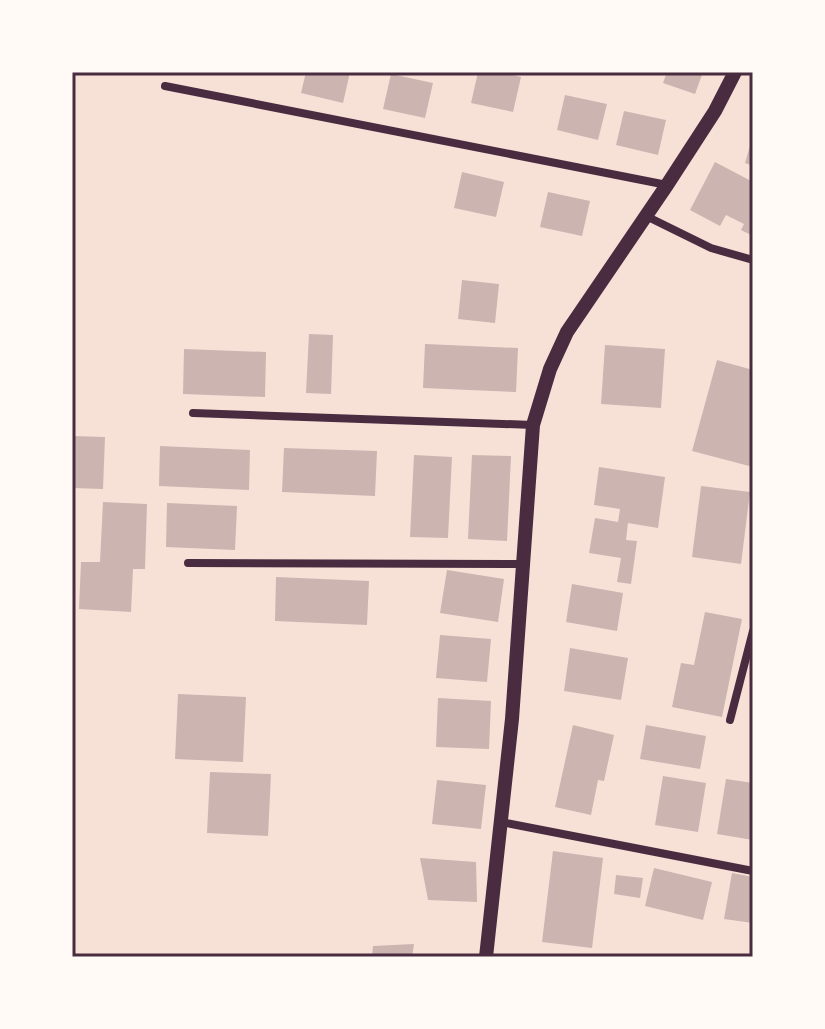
<svg xmlns="http://www.w3.org/2000/svg" width="825" height="1029" font-family="Karla,sans-serif">
  <style>
    .building { fill: #ccb4b1 }
    .lines { fill: none; stroke-linecap: round; stroke-linejoin: round }
    .minor { stroke: #4a2c40; stroke-width: 8 }
    .tertiary { stroke: #4a2c40; stroke-width: 14 }
    .neatline { fill: none; stroke: #4a2c40; stroke-width: 3 }
  </style>
  <rect width="100%" height="100%" fill="#f7e1d7"/>
  <g class="building">
    <polygon points="306,72 350,72 343,103 301,93"/>
    <polygon points="478,72 501,72 521,77 513,112 471,103"/>
    <polygon points="667,72 703,72 695,94 663,83"/>
    <polygon points="391,74 433,83 425,118 383,109"/>
    <polygon points="565,95 607,104 598,140 557,130"/>
    <polygon points="624,111 666,120 658,155 616,145"/>
    <polygon points="752,139 753,139 753,166 745,163"/>
    <polygon points="715,162 753,182 753,236 741,230 744,224 726,215 720,226 690,210"/>
    <polygon points="462,172 504,182 496,217 454,208"/>
    <polygon points="548,192 590,201 582,236 540,227"/>
    <polygon points="462,280 499,284 495,323 458,319"/>
    <polygon points="309,334 333,335 331,394 306,393"/>
    <polygon points="425,344 518,348 516,392 423,388"/>
    <polygon points="605,345 665,349 661,408 601,404"/>
    <polygon points="184,349 266,352 265,397 183,394"/>
    <polygon points="717,360 753,370 753,467 692,451"/>
    <polygon points="72,436 105,437 103,489 72,488"/>
    <polygon points="160,446 250,450 249,490 159,486"/>
    <polygon points="284,448 377,451 375,496 282,492"/>
    <polygon points="414,455 452,457 448,538 410,537"/>
    <polygon points="472,455 511,456 507,541 468,539"/>
    <polygon points="599,467 665,477 658,528 628,523 626,540 637,541 631,584 617,582 621,558 589,553 595,518 618,522 620,509 594,505"/>
    <polygon points="701,486 750,492 741,564 692,557"/>
    <polygon points="103,502 147,504 145,569 133,569 131,612 79,609 81,562 100,562"/>
    <polygon points="167,503 237,506 235,550 166,547"/>
    <polygon points="447,570 504,579 498,622 440,613"/>
    <polygon points="276,577 369,581 367,625 275,621"/>
    <polygon points="572,584 623,593 617,631 566,622"/>
    <polygon points="705,612 742,619 722,717 672,707 681,663 694,665"/>
    <polygon points="440,635 491,639 487,682 436,678"/>
    <polygon points="570,648 628,658 621,700 564,691"/>
    <polygon points="178,694 246,697 243,762 175,759"/>
    <polygon points="438,698 491,701 489,749 436,747"/>
    <polygon points="573,725 614,735 604,781 598,780 591,815 555,807"/>
    <polygon points="646,725 706,736 700,769 640,759"/>
    <polygon points="210,772 271,774 268,836 207,833"/>
    <polygon points="663,776 706,783 698,832 655,825"/>
    <polygon points="726,779 753,783 753,840 717,834"/>
    <polygon points="437,780 486,785 481,829 432,824"/>
    <polygon points="553,851 603,858 592,948 542,942"/>
    <polygon points="420,858 476,862 477,902 428,900"/>
    <polygon points="654,868 712,882 703,920 645,906"/>
    <polygon points="732,873 753,877 753,923 724,919"/>
    <polygon points="616,875 643,878 640,898 614,894"/>
    <polygon points="414,944 412,957 372,957 373,946"/>
  </g>
  <g class="lines">
    <g class="minor">
      <polyline points="165,86 667,185"/>
      <polyline points="646,216 711,248 753,260"/>
      <polyline points="193,413 533,425"/>
      <polyline points="188,563 523,564"/>
      <polyline points="730,720 753,631"/>
      <polyline points="501,822 753,871"/>
    </g>
    <polyline class="tertiary" points="486,957 512,719 533,425 550,369 567,332 667,185 715,111 735,72"/>
  </g>
  <rect width="825" height="1029" fill="none" stroke="#fffaf5" stroke-width="148"/>
  <rect x="74" y="74" width="677" height="881" class="neatline"/>
</svg>
